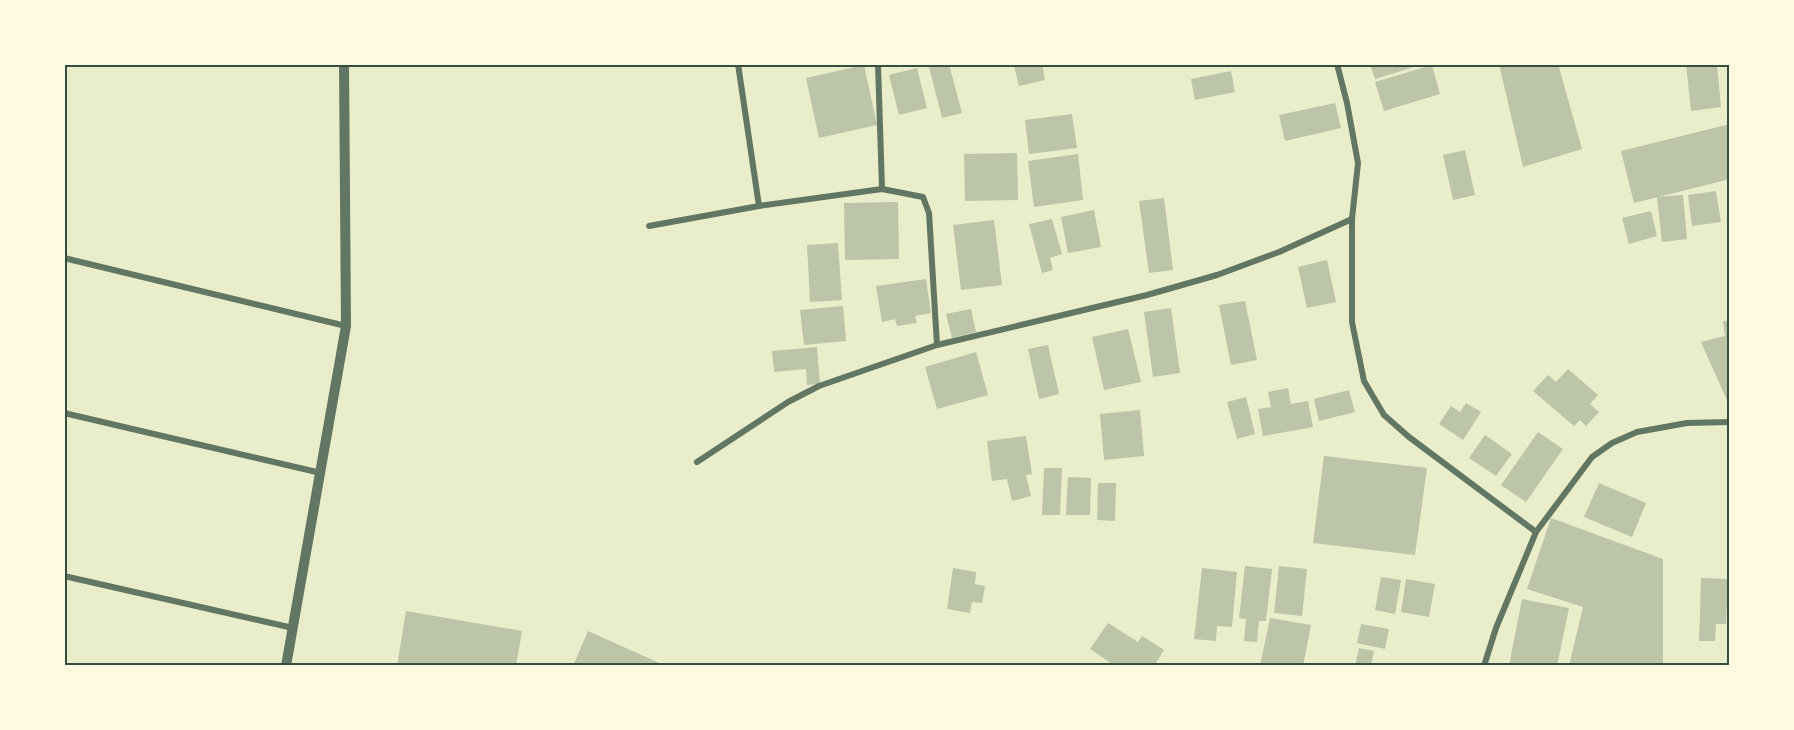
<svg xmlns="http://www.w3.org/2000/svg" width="1794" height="730" font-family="'Work Sans',sans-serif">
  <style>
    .building { fill: #bcc5a7 }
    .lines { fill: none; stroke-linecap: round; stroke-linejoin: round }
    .minor { stroke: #617663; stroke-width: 6 }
    .tertiary { stroke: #617663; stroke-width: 10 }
    .neatline { fill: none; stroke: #344e41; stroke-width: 2 }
  </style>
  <rect width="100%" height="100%" fill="#e9edc9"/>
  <g class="building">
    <polygon points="940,64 949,64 962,113 942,118 929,67"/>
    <polygon points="1042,64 1045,80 1019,86 1014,65"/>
    <polygon points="1370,64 1420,64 1420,65 1375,79"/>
    <polygon points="1499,64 1558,64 1582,149 1523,167"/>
    <polygon points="1686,64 1717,64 1721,107 1691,111"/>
    <polygon points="864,65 877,125 819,138 806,78"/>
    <polygon points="1432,65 1440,94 1384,111 1375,82"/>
    <polygon points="917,68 927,108 899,115 889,75"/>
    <polygon points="1231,71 1235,92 1195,100 1191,79"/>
    <polygon points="1335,103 1341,128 1285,141 1279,115"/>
    <polygon points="1072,114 1077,148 1029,154 1025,120"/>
    <polygon points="1730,124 1730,179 1634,203 1621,151"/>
    <polygon points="1465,150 1475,195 1453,200 1443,155"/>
    <polygon points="1017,153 1018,200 965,201 964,154"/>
    <polygon points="1078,154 1083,200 1034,207 1028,161"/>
    <polygon points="1716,191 1721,222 1692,226 1688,195"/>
    <polygon points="1683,195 1687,239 1662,242 1657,197"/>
    <polygon points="1164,198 1173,270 1149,273 1139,201"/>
    <polygon points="898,202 899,259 845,260 844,203"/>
    <polygon points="1094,210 1101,247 1068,253 1061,217"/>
    <polygon points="1651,211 1657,236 1629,244 1622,218"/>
    <polygon points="1052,219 1062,254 1050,258 1053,270 1042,273 1029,224"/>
    <polygon points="994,220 1002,285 961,290 953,225"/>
    <polygon points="838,243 842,300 810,302 807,245"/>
    <polygon points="1327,260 1336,302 1307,308 1298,267"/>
    <polygon points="926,279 931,313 915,316 917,323 897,326 895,319 882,322 876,286"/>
    <polygon points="1245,301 1257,360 1231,365 1219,305"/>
    <polygon points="843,306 846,341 804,345 800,310"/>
    <polygon points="1171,308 1180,373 1153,377 1144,312"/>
    <polygon points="971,309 976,332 952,338 946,314"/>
    <polygon points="1723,321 1730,321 1730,407 1701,342 1725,336"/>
    <polygon points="1128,329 1141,382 1104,390 1092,337"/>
    <polygon points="1048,345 1059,394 1039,399 1028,349"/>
    <polygon points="817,347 820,384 807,385 806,369 774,372 772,351"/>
    <polygon points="976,352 988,395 937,409 925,367"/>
    <polygon points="1568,369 1598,395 1590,404 1599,412 1586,426 1580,420 1574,426 1533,391 1548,375 1556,382"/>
    <polygon points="1288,388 1291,404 1308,401 1313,427 1263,436 1258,409 1271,407 1268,392"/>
    <polygon points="1349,390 1355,412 1319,421 1314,399"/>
    <polygon points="1246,397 1255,434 1237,439 1227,402"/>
    <polygon points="1466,403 1481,412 1463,440 1439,424 1451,406 1460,412"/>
    <polygon points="1140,410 1144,456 1104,460 1100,414"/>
    <polygon points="1538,432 1563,449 1526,502 1501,485"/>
    <polygon points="1485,435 1512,454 1496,476 1469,458"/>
    <polygon points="1026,436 1032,474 1026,475 1031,496 1012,501 1007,479 992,481 987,441"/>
    <polygon points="1324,456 1427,468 1415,555 1313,543"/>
    <polygon points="1044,468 1062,468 1060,515 1042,515"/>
    <polygon points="1068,477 1091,478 1090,515 1066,515"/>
    <polygon points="1098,483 1116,483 1115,521 1097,520"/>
    <polygon points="1599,483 1646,503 1632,537 1584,517"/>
    <polygon points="1551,518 1663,559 1663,666 1569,666 1583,607 1527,589"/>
    <polygon points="1245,566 1272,569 1266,621 1259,621 1257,642 1244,641 1246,619 1239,618"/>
    <polygon points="1279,566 1307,569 1302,616 1274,613"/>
    <polygon points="953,568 976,572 975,584 985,586 982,603 972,602 970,613 947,609"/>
    <polygon points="1202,568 1237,572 1232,627 1217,626 1216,641 1194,639"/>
    <polygon points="1381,577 1401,580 1395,614 1375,610"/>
    <polygon points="1701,578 1728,579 1726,624 1716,624 1715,641 1699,641"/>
    <polygon points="1406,579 1435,584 1429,617 1401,612"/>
    <polygon points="1522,599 1569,608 1557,666 1509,666"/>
    <polygon points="406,611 522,631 516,666 397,666"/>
    <polygon points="1270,618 1311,625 1303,666 1260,666"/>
    <polygon points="1108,623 1138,642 1142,636 1164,650 1154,666 1115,666 1090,649"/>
    <polygon points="1361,624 1389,629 1385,649 1357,643"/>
    <polygon points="588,631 666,666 573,666"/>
    <polygon points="1359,648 1374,651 1371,666 1355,666"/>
  </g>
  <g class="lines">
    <g class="minor">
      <polyline points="738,64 759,206"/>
      <polyline points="878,64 882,189"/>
      <polyline points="1337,64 1347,103 1358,163 1352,219 1352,322 1364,381 1384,415 1409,437 1536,532"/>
      <polyline points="649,226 759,206 882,189 923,197 929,213 937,345"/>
      <polyline points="64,258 346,326"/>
      <polyline points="64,413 321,473"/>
      <polyline points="697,462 788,402 819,386 937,345 1147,295 1217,275 1279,252 1352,219"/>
      <polyline points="64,576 293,628"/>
      <polyline points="1484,666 1496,628 1536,532 1592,457 1612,443 1637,432 1687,423 1730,422"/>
    </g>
    <polyline class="tertiary" points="286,666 346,326 344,64"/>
  </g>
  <rect width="1794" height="730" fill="none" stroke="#fefae0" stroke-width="132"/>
  <rect x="66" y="66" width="1662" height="598" class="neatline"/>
</svg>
